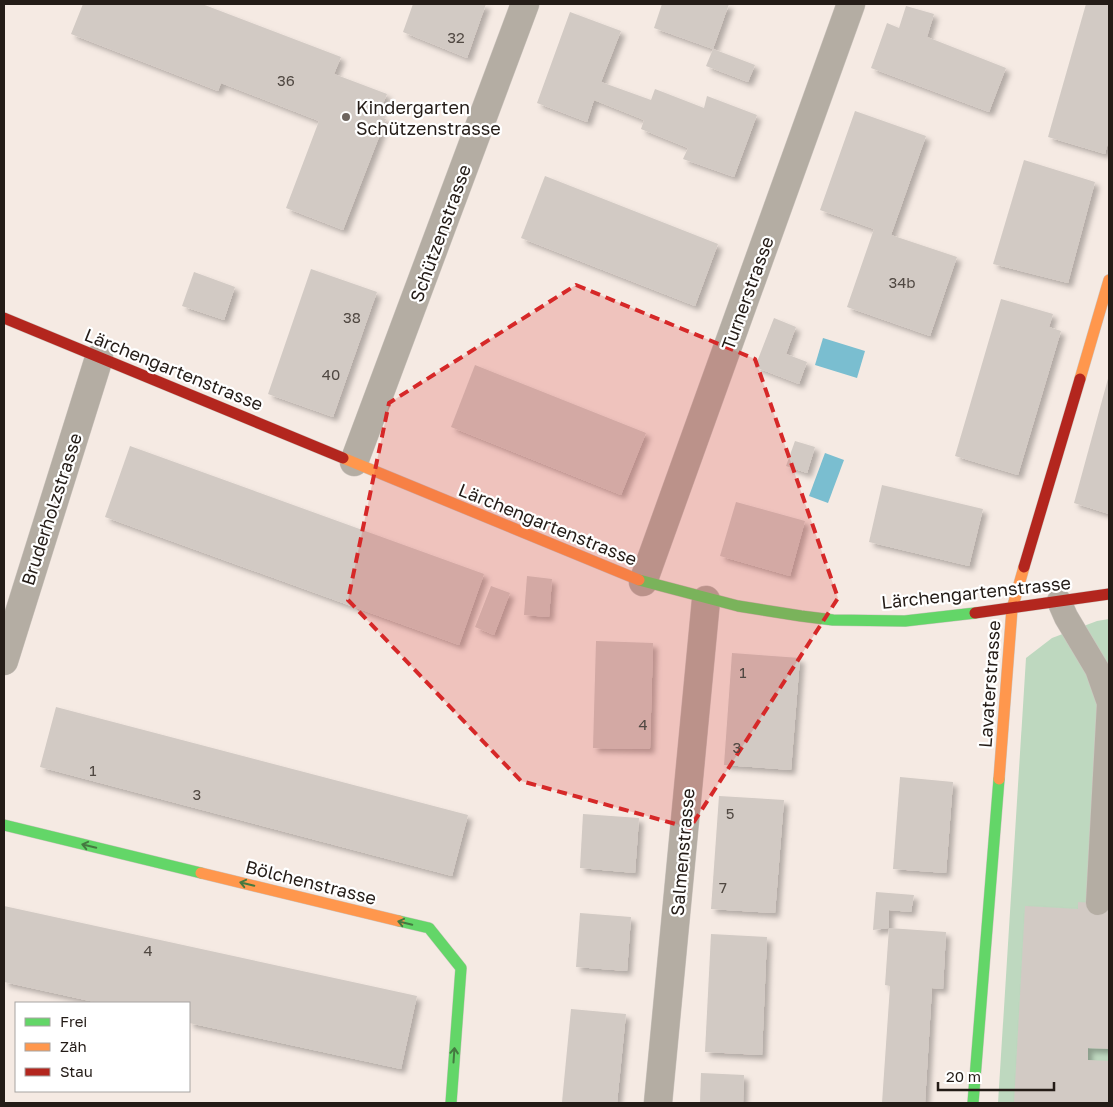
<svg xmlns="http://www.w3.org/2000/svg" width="1113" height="1107" font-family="'Golos Text',sans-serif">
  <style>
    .green { fill: #bed8bf }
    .water { fill: #7abed0 }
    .building { fill: #d2cac4; filter: url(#shadow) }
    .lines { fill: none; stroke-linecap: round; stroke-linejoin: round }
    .lane-casing { stroke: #cec6c0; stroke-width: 25 }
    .street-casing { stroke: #cec6c0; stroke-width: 29 }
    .fast-casing { stroke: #cec6c0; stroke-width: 12 }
    .slow-casing { stroke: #cec6c0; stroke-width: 12 }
    .jam-casing { stroke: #cec6c0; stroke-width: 12 }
    .lane { stroke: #b4ada3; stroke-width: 24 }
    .street { stroke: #b4ada3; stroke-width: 28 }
    .fast { stroke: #63d668; stroke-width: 11 }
    .slow { stroke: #ff974d; stroke-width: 11 }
    .jam { stroke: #b3261e; stroke-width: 11 }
    .oneway { stroke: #447940 }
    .marked { fill: #d62828; fill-opacity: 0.2; stroke: #d62828; stroke-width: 4; stroke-dasharray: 10 6; stroke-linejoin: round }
    .poi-dot { fill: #6d645e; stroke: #fff; stroke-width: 2 }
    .labels { text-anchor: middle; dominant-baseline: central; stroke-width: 4.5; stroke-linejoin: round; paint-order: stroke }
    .number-label { font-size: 15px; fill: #504842 }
    .poi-label { font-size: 18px; fill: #241c17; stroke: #fff; text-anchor: start }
    .street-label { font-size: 18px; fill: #241c17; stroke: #fff }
  </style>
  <defs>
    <filter id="shadow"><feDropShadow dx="4.5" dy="4.5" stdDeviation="2.5" flood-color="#0004"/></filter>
  </defs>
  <rect width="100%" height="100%" fill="#f5eae3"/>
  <polygon class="green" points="1109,619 1109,1103 998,1103 1026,658 1052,638 1097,621"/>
  <g class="water">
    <polygon points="823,338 865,351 857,378 815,365"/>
    <polygon points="825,453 844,460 828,503 809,496"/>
  </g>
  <g class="building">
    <polygon points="83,4 202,4 341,57 334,74 387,94 378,116 386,119 343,230 286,208 319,121 221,83 218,91 71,34"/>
    <polygon points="413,4 486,4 467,58 403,32"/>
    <polygon points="662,4 729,4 713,49 654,28"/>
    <polygon points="1086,4 1109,4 1109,139 1105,154 1048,137"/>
    <polygon points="906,6 934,14 927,37 1006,68 989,112 871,68 887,23 899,28"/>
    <polygon points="570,12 621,31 601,82 651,100 655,89 704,108 707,96 757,115 734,177 683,159 688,148 641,129 644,120 594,100 587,122 537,103"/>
    <polygon points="713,49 755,65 748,82 706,66"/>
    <polygon points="855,111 926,136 891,235 957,257 930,336 847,307 874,229 820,210"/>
    <polygon points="1024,160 1095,182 1068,283 993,264"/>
    <polygon points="545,176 718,244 695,306 521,238"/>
    <polygon points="311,269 377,292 333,417 268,394"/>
    <polygon points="194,272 235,287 224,320 182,306"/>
    <polygon points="1001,299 1053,314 1049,327 1061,331 1018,475 955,456"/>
    <polygon points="774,318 796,327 786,354 807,362 799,384 755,367"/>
    <polygon points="475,365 646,433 621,495 451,427"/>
    <polygon points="1109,375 1109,514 1074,503"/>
    <polygon points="795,441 815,447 807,473 786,466"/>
    <polygon points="130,446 484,574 459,645 105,517"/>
    <polygon points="882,485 983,509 969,566 869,542"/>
    <polygon points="736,502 805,521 790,576 720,556"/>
    <polygon points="527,576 552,579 549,617 524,615"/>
    <polygon points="491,586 510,593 494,635 475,627"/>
    <polygon points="596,641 653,643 650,749 593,748"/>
    <polygon points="732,653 800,658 791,770 724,765"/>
    <polygon points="56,707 468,815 452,876 40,767"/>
    <polygon points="900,777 953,782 946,873 893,869"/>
    <polygon points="719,796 784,800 775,913 711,909"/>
    <polygon points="583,814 639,818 635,873 580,868"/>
    <polygon points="876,892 914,895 911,912 889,910 889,928 873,930"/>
    <polygon points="1078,902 1109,904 1109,1049 1088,1048 1088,1060 1109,1061 1109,1103 1014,1103 1025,906 1078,909"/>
    <polygon points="4,906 417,996 401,1069 189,1023 189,1003 99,1003 4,982"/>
    <polygon points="580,913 631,917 627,971 576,967"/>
    <polygon points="889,928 946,932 943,989 932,988 925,1103 882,1103 890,986 885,985"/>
    <polygon points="711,934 767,937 762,1055 705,1052"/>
    <polygon points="571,1009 626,1014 617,1103 562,1102"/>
    <polygon points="701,1073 744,1075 743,1103 700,1103"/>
  </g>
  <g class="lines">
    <defs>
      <polyline id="lane" points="1059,601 1066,617 1097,669 1109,703 1098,903"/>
      <g id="street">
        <polyline points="354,462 525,4"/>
        <polyline points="643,582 851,4"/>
        <polyline points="4,661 99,358"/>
        <polyline points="658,1103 706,600"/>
      </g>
      <g id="fast">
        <polyline points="639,580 738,606 801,616 833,620 905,621 975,613"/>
        <polyline points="4,825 201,873"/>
        <polyline points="399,921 429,928 461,968 451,1103"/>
        <polyline points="973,1103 999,779"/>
      </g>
      <g id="slow">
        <polyline points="1080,379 1109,280"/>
        <polyline points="343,458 639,580"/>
        <polyline points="999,779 1012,609 1024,567"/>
        <polyline points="201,873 399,921"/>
      </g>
      <g id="jam">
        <polyline points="4,318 343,458"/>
        <polyline points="1024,567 1080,379"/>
        <polyline points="975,613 1109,594"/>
      </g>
    </defs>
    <use href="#lane" class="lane-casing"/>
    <use href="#street" class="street-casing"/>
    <use href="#fast" class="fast-casing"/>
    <use href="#slow" class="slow-casing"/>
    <use href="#jam" class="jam-casing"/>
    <use href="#lane" class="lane"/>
    <use href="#street" class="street"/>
    <use href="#fast" class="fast"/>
    <use href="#slow" class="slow"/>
    <use href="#jam" class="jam"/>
  </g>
  <defs><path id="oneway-shaft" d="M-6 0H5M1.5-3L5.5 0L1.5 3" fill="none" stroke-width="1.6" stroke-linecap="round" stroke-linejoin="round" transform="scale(1.25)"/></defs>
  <g class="oneway">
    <use href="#oneway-shaft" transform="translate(89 846) rotate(-166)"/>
    <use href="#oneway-shaft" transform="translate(247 884) rotate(-166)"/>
    <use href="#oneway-shaft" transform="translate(405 923) rotate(-166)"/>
    <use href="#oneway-shaft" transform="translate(454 1055) rotate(-86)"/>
  </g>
  <path class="marked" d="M576,285L755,359L838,598L690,828L521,781L348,600L389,403Z"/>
  <circle class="poi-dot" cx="346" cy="117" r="5"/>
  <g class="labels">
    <g class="number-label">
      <text x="456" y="37">32</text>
      <text x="286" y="80">36</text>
      <text x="902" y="282">34b</text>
      <text x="352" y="317">38</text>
      <text x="331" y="374">40</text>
      <text x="743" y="672">1</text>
      <text x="643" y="724">4</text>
      <text x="737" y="747">3</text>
      <text x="93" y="770">1</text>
      <text x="197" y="794">3</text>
      <text x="730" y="813">5</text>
      <text x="723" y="887">7</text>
      <text x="148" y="950">4</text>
    </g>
    <g class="poi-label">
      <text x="356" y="107">Kindergarten<tspan x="356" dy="21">Schützenstrasse</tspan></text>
    </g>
    <g class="street-label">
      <text transform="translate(440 233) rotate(-70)">Schützenstrasse</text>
      <text transform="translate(747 293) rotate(-70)">Turnerstrasse</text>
      <text transform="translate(174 369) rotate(22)">Lärchengartenstrasse</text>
      <text transform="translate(51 509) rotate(-72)">Bruderholzstrasse</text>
      <text transform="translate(548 524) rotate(22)">Lärchengartenstrasse</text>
      <text transform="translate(976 592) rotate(-6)">Lärchengartenstrasse</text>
      <text transform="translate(989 684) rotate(-86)">Lavaterstrasse</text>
      <text transform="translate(682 852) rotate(-85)">Salmenstrasse</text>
      <text transform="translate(311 882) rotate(14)">Bölchenstrasse</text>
    </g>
  </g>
  <rect width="1113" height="1107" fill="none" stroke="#241c17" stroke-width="10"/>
  <rect x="15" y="1002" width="175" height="90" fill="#ffffff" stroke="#a7a4a2"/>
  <rect x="25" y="1018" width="25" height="8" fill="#63d668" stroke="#a7a4a2"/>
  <text x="60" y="1027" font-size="15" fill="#241c17">Frei</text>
  <rect x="25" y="1043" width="25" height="8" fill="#ff974d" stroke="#a7a4a2"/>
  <text x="60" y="1052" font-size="15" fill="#241c17">Zäh</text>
  <rect x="25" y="1068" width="25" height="8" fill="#b3261e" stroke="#a7a4a2"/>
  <text x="60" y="1077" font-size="15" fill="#241c17">Stau</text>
  <path d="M938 1082v8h116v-8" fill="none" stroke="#241c17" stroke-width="2.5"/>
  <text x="946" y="1082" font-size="15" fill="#241c17" stroke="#ffffff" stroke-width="4" paint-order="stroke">20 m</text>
</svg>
